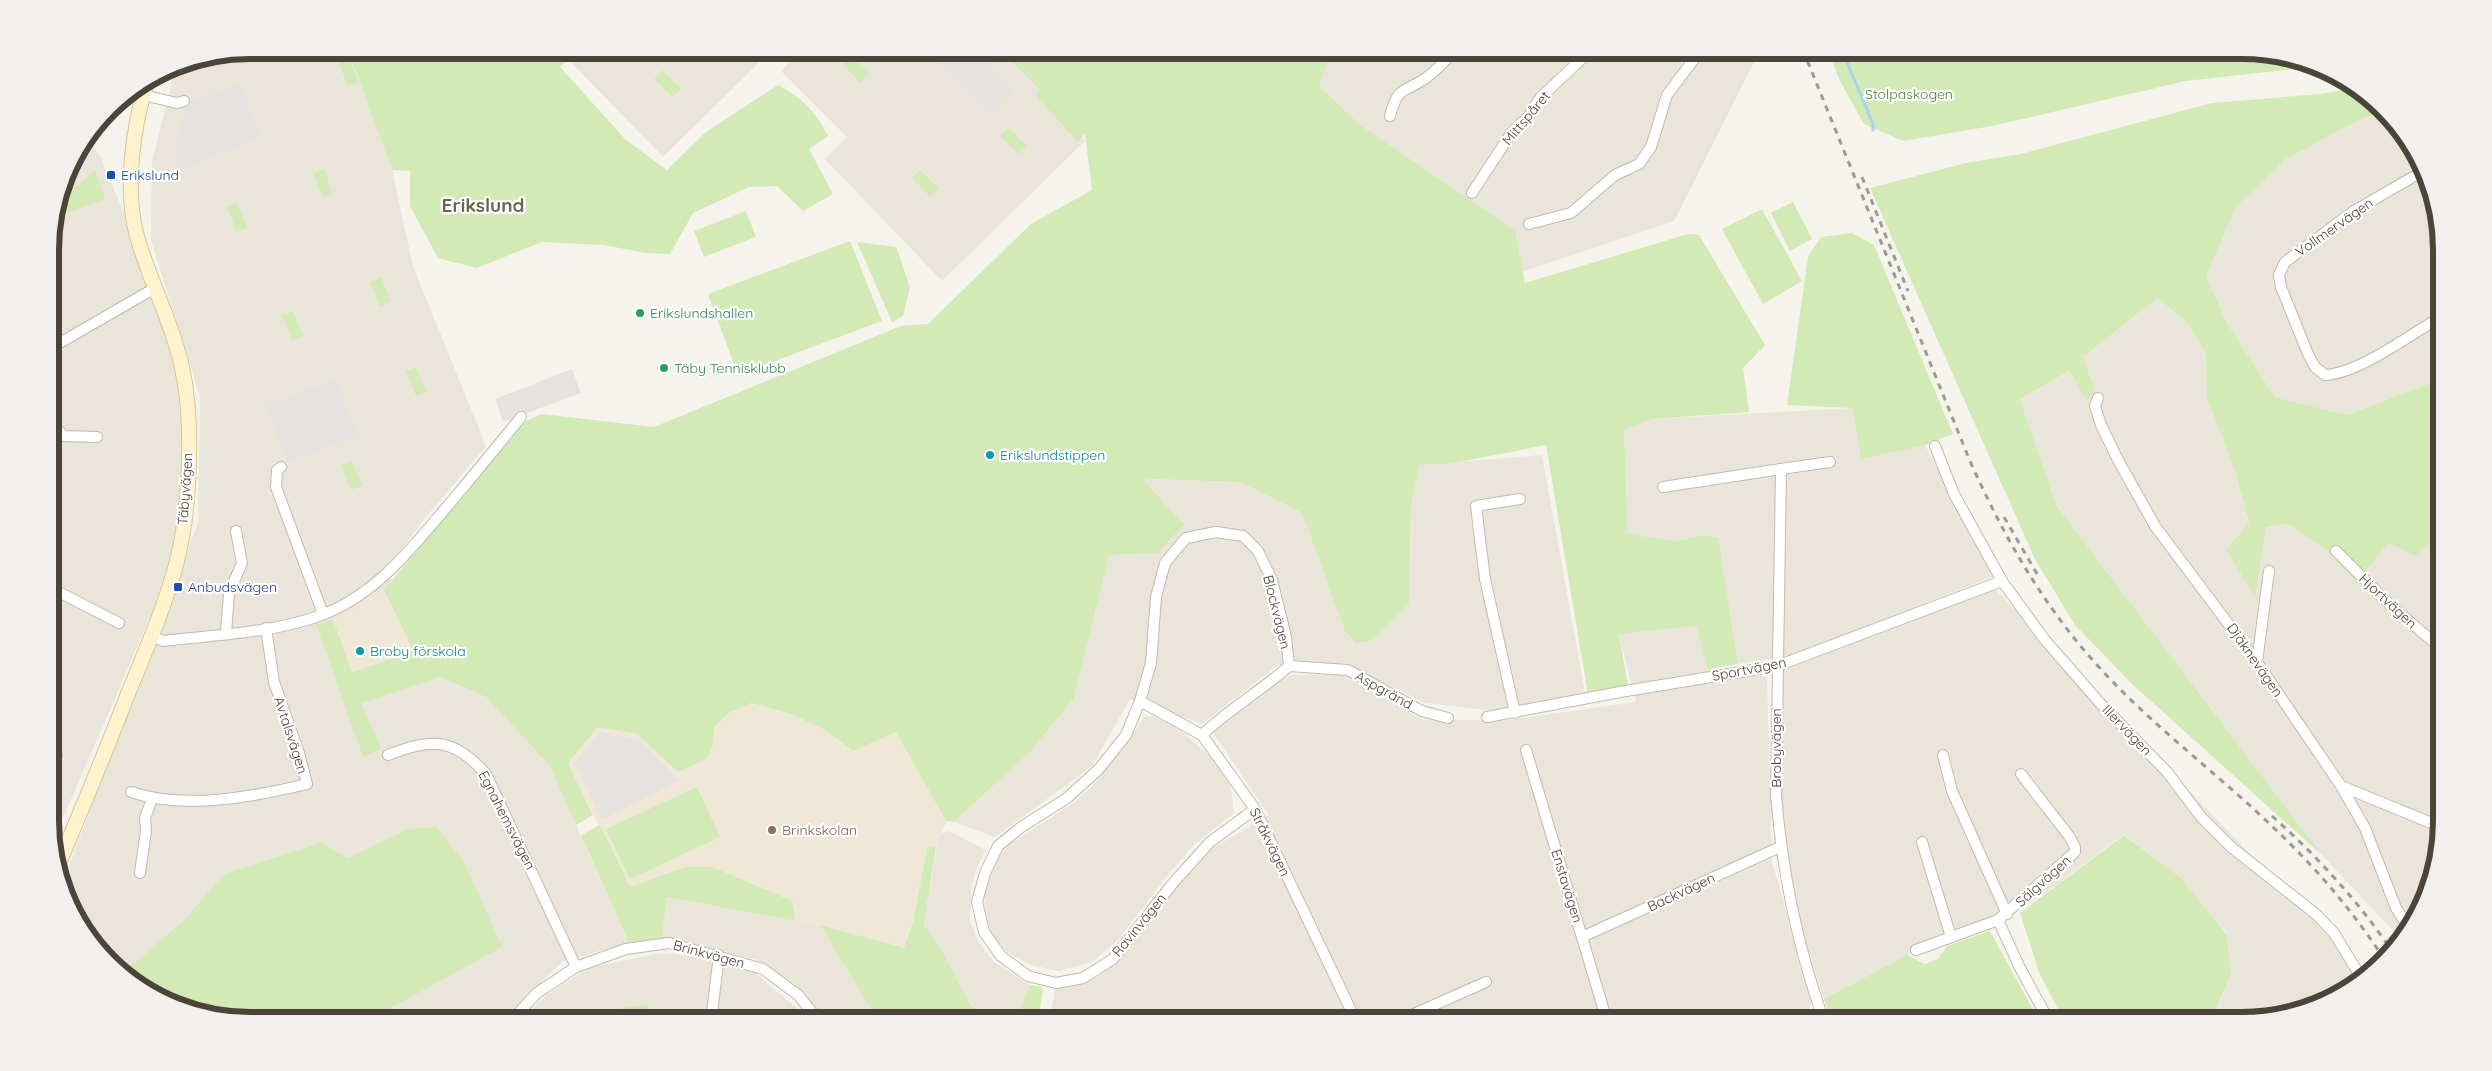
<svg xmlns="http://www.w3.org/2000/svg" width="2492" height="1071" font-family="Quicksand,sans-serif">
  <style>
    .residential { fill: #eae5da }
    .education { fill: #efe8d6 }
    .green { fill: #d2eab5 }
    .parking { fill: #e5e3e0 }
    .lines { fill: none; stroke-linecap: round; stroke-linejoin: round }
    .stream { stroke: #a9d4f2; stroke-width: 3 }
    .street-casing { stroke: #c2bbae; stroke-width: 12 }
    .secondary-casing { stroke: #d6c79b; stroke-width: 16 }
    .street { stroke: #fff; stroke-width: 10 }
    .secondary { stroke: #fff3cd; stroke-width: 14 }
    .rail { stroke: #9a9a9a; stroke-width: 3; stroke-dasharray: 6 6; stroke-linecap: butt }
    .transit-dot { fill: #1a4fb4; stroke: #fff; stroke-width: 2 }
    .leisure-dot { fill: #2e9e5b; stroke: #fff; stroke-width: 2 }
    .culture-dot { fill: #0f9aa8; stroke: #fff; stroke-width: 2 }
    .education-dot { fill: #8d6e63; stroke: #fff; stroke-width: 2 }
    .labels { text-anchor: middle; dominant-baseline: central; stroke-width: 4.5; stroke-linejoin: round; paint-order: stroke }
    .park-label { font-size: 14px; fill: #4a7f2a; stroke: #fff }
    .street-label { font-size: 14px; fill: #4b4439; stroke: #fff }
    .transit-label { font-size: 14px; fill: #164399; stroke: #fff; text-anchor: start }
    .leisure-label { font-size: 14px; fill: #27864d; stroke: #fff; text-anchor: start }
    .culture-label { font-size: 14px; fill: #0d838f; stroke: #fff; text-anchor: start }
    .education-label { font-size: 14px; fill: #785e54; stroke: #fff; text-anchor: start }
    .district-label { font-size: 19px; font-weight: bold; fill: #6e6250; stroke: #fff }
    .rim { fill: none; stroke: #4b4439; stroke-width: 6 }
  </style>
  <rect width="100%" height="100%" fill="#f6f3ec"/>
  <g class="residential">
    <polygon points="249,50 348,50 392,170 413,266 486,446 421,523 386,570 440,677 486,697 549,765 629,943 563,961 501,1021 249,1021 173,1006 128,980 91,943 65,898 62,885 198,523 200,396 151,240 152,161 176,65"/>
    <polygon points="559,50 772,50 663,157"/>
    <polygon points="802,50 1003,50 1042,88 1085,141 942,281 825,159 847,137 781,71"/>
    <polygon points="1253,50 1760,50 1674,221 1522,272"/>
    <polygon points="2383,111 2401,128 2427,173 2440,224 2441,379 2347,415 2275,397 2228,325 2206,276 2236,207 2286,159 2355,122"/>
    <polygon points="88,138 101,158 125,216 144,281 168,328 183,399 184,503 170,566 148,622 52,843 50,236 70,161"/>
    <polygon points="2157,298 2188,323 2206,354 2207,398 2235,471 2249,524 2254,595 2266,527 2289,524 2327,550 2356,582 2389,543 2441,534 2442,822 2427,898 2402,940 2322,855 2056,505 2020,399 2071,371 2087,400 2095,390 2083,357"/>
    <polygon points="1852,408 1861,458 1925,445 1995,576 1796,654 1738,664 1700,535 1677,541 1628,534 1624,429 1653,419"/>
    <polygon points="1542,455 1585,693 1495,711 1425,703 1346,664 1278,665 1202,724 1130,699 1092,766 995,837 954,822 1030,752 1074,698 1109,555 1156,553 1143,481 1149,479 1240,482 1302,513 1345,631 1409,604 1411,506 1418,465"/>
    <polygon points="1993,587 2334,941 2359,983 2354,987 2307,1010 2255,1021 2212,1021 2231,975 2227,934 2181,879 2124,834 2044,894 2007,914 1907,955 1824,999 1797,913 1780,794 1780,670"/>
    <polygon points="1696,626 1708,669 1767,677 1772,862 1812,1000 1808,1012 1794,1021 1050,1021 1055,988 1099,976 1128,940 1213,848 1269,815 1210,728 1290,675 1343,674 1423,720 1507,720 1636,702 1619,634"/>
    <polygon points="1153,716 1179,729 1216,762 1231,787 1234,813 1195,844 1170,872 1118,940 1092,962 1059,971 1031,965 1009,953 998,943 990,930 984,906 986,882 998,857 1009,845 1073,803 1092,786 1122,750 1144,717"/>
    <polygon points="949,831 986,850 976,869 971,887 970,921 978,941 994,962 1030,985 1016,1021 1006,1021 971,1006 939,945 924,925 939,834"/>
    <polygon points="667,897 820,925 878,1021 824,1021 758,960 662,938"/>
    <polygon points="655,954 697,954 747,966 812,1021 644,1021 647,1004 622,1008 594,1021 520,1021 547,994 592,967"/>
  </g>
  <g class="education">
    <polygon points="384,590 414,650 352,673 333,620"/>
    <polygon points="751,703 791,714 823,729 853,751 896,732 946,821 936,847 927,849 913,922 905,948 796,921 792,901 685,867 630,888 568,763 599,726 637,734 678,772 712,748 715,726 730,712"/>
  </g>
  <g class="green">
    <path d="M348,50H560L570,58L560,67L626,140L667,170L706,132L778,85C804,99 815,111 828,136L809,149L833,194L803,211L777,186L749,187L693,213L670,254L646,253L604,245L542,242L477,268L438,258L410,206V171L392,170Z"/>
    <polygon points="1001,50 1024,50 1026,53 1026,50 1161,50 1150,63 1163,50 1332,50 1319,86 1360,125 1515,231 1525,283 1688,234 1699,235 1765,345 1743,368 1749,412 1653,419 1624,430 1628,534 1677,541 1700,535 1718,538 1738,664 1708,669 1696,626 1619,634 1628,686 1588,694 1546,445 1454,463 1419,465 1411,506 1409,604 1373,640 1356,643 1345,631 1302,513 1240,482 1149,479 1144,481 1184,525 1157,553 1109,555 1074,698 1030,752 954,822 946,821 896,732 853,751 823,729 791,714 751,703 730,712 715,726 712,748 706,759 678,772 637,734 598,727 568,763 593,815 576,825 549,765 486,697 440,677 361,703 381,748 363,757 316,624 333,620 352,673 413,650 384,590 526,421 542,414 654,427 901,326 928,324 1031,224 1092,190 1085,134 1078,142 1035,95 1040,90"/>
    <polygon points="1828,50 2243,50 2320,66 2186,81 1992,126 1903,141 1864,124 1839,79"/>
    <polygon points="851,56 869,74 861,83 843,65"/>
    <polygon points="349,57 358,82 348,86 338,61"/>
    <polygon points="663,70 681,89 672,97 654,79"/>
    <polygon points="2358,88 2383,111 2355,122 2286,159 2236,207 2206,276 2228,325 2275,397 2347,415 2441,379 2441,535 2415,556 2389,543 2356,582 2327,550 2289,524 2266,527 2255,596 2226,550 2249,523 2235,471 2207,398 2206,354 2188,323 2157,298 2083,357 2095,390 2087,401 2070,371 2020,399 2056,505 2322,855 2132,684 2075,625 2035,559 1870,188 1966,163 2021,154 2212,103 2320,94"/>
    <polygon points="1009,128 1027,146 1019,154 1000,136"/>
    <polygon points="324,169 333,194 323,198 313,173"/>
    <polygon points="95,170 105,199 56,217 63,190 78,186"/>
    <polygon points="920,170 938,188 930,197 912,178"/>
    <polygon points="1793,202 1812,239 1790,251 1771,213"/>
    <polygon points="237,203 247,228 237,232 227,207"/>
    <polygon points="1762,209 1802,281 1763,304 1722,229"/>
    <polygon points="746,211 756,237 704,257 694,231"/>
    <polygon points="1852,233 1874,245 1953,434 1925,445 1861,459 1852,408 1787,405 1808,257 1821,237"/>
    <polygon points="850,241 882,321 738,375 708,294"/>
    <polygon points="857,242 896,247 910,287 903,316 892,322"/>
    <polygon points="381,277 391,302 380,307 370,282"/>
    <polygon points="293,311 303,336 292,340 282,315"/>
    <polygon points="416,367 426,392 416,396 406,371"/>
    <polygon points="352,461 362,486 351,490 341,465"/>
    <polygon points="697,787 720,837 630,879 606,829"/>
    <polygon points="600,825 630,887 685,867 712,867 792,901 796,921 667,897 662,938 629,943 581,835"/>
    <polygon points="437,827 465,864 502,947 367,1021 249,1021 173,1006 128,980 122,974 185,919 224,874 321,843 348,858 408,829"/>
    <polygon points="2124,835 2182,879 2227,935 2231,975 2211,1021 2064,1021 2039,972 2020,913"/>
    <polygon points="936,847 924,925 939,945 971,1006 1006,1021 878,1021 820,925 904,948 913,922 927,848"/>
    <polygon points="1990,931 2039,1021 1832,1021 1824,999 1907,955 1925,964 1938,959 1947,946"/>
    <polygon points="1030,985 1040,986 1043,990 1038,1021 1016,1021"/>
    <polygon points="648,1004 644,1021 594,1021 622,1008"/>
  </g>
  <g class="parking">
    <polygon points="928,50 976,50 1014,90 989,114"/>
    <polygon points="240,84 260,137 183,168 176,167 173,161 186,103"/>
    <polygon points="572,369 581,393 503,422 495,399"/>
    <polygon points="336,379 357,436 287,462 266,405"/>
    <polygon points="601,732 637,739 680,780 602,819 575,763"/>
  </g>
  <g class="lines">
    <polyline class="stream" points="1842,50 1873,124 1873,130"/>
    <defs>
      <g id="street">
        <polyline points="130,92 177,103 184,101"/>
        <path d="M1390,116C1399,84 1403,94 1426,78C1437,70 1446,60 1455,50"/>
        <path d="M2425,170L2354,211L2285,262L2279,275L2281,287L2308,354L2315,367L2325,375C2360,373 2409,335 2441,317"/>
        <polyline points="1472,193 1512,132 1529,116 1540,98 1591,50"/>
        <polyline points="1529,224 1571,213 1615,175 1639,164 1651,147 1667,95 1701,50"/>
        <polyline points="51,348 155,288"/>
        <polyline points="2098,398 2095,406 2101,425 2118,460 2155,526 2257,662 2341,786 2365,828 2396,908 2409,928"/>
        <polyline points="51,423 64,436 97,437"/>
        <polyline points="1935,446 1954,494 2002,581 2045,640 2100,703 2168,773 2201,817 2231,847 2317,915 2334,933 2362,979"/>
        <polyline points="281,467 277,470 276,487 323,614"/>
        <polyline points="1781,469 1830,462"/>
        <path d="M1663,487L1781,469L1776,794C1782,874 1797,945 1824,1021"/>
        <polyline points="2336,551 2391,606 2442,649"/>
        <polyline points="51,588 119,623"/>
        <polyline points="226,633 229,593 242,563 236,531"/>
        <path d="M151,636L163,641C214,635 276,633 324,614C376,594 411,549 446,508C471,478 497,447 521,417"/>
        <polyline points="2257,662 2269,571"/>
        <polyline points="1289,666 1348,670 1422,711 1448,718"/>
        <polyline points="1140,701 1202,735 1255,809 1356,1021"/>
        <polyline points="1515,713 1485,579 1476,506 1520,499"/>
        <polyline points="1487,717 1620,692 1777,666 2002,581"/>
        <path d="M1202,735C1229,709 1261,691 1289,666"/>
        <polyline points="52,750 57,755"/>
        <polyline points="1526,750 1607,1021"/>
        <path d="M388,755C432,738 453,737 486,774L576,967"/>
        <polyline points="1943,755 1952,791 2007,914"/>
        <polyline points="2341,786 2441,827"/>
        <path d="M131,792C184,810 253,797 307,784L299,753L274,682L266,628"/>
        <polyline points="1255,809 1210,842 1174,882 1113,959 1083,978 1056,983 1028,976 1001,956 984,932 977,902 985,873 998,846 1020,828 1067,798 1099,769 1126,735 1140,701 1151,663 1156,597 1165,563 1186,538 1216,532 1243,536 1258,551 1272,580 1286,637 1289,666"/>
        <polyline points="1922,842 1951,937"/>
        <polyline points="140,873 146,831 145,818 152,799"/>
        <polyline points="1998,920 2020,968 2049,1021"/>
        <polyline points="1582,937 1780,847"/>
        <polyline points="1916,950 1998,920 2075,852 2075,847 2069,836 2021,774"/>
        <polyline points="511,1021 537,993 576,967 626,949 669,943 763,969 798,995 819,1021"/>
        <polyline points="711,1021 719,955"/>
        <polyline points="1398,1021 1486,982"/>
        <polyline points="1807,1021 1821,1012"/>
      </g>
      <path id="secondary" d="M57,868C81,811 105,754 127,696C145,652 165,607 177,561C188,518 190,470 189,426C188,399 184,370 176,345C165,308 147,273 137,236C124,189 133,127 147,82"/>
    </defs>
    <use href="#street" class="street-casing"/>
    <use href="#secondary" class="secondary-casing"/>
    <use href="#street" class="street"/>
    <use href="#secondary" class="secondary"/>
    <g class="rail">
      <path d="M1803,50L1970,461C2003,535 2042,604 2097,665C2151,725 2217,773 2275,829C2316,868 2353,911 2384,959"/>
      <polyline points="1862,177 1908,291"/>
      <polyline points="2004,517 2040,579"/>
      <path d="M2272,816C2317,856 2358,901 2392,951"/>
    </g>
  </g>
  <g class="transit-dot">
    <rect x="106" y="170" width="10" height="10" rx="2.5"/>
    <rect x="173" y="582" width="10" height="10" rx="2.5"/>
  </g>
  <g class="leisure-dot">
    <circle cx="640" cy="313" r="5"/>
    <circle cx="664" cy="368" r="5"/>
  </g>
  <g class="culture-dot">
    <circle cx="990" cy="455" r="5"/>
    <circle cx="360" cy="651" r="5"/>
  </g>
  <circle class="education-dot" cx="772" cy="830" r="5"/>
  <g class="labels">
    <g class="park-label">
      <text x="1909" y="94">Stolpaskogen</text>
    </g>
    <g class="street-label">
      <text transform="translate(1526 118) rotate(-50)">Mittspåret</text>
      <text transform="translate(2334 227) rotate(-35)">Vollmervägen</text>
      <text transform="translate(185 489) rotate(-86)">Täbyvägen</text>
      <text transform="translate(2388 601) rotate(43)">Hjortvägen</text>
      <text transform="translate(1277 612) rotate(76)">Blockvägen</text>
      <text transform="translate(2255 660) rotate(55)">Djäknevägen</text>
      <text transform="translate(1749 669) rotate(-11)">Sportvägen</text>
      <text transform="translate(1384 690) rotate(29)">Aspgränd</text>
      <text transform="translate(2127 730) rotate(46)">Illervägen</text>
      <text transform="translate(291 735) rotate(72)">Avtalsvägen</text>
      <text transform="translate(1776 748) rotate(-90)">Brobyvägen</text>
      <text transform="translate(507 820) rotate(63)">Egnahemsvägen</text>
      <text transform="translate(1270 842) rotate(64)">Stråkvägen</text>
      <text transform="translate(2043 881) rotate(-42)">Sälgvägen</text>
      <text transform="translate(1567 886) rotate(73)">Enstavägen</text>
      <text transform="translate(1681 892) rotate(-25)">Backvägen</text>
      <text transform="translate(1139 925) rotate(-51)">Ravinvägen</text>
      <text transform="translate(709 954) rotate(15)">Brinkvägen</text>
    </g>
    <g class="transit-label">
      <text x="121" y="175">Erikslund</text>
      <text x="188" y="587">Anbudsvägen</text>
    </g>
    <g class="leisure-label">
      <text x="650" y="313">Erikslundshallen</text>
      <text x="674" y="368">Täby Tennisklubb</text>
    </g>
    <g class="culture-label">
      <text x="1000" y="455">Erikslundstippen</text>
      <text x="370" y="651">Broby förskola</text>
    </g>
    <g class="education-label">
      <text x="782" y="830">Brinkskolan</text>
    </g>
    <g class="district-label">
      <text x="483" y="205">Erikslund</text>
    </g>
  </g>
  <path d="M0 0H2492V1071H0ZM250 59H2242A191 191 0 0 1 2433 250V821A191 191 0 0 1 2242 1012H250A191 191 0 0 1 59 821V250A191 191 0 0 1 250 59Z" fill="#f1f0ef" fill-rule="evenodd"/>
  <path class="rim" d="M250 59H2242A191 191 0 0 1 2433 250V821A191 191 0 0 1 2242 1012H250A191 191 0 0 1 59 821V250A191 191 0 0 1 250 59Z"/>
</svg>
